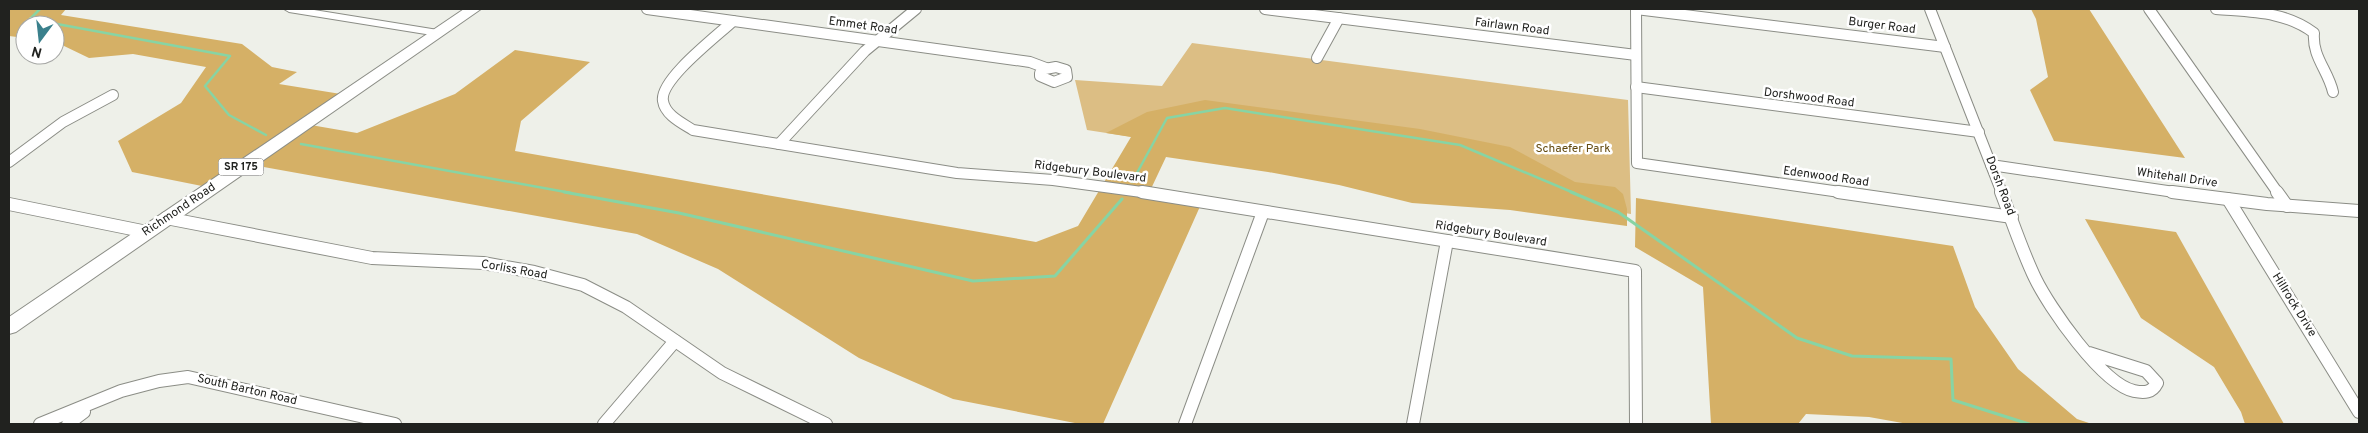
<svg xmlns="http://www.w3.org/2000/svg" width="2368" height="433" font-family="Overpass,sans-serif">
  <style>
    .green { fill: #dcbe84 }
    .forest { fill: #d5b066 }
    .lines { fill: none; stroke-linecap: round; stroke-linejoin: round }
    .stream-far1 { stroke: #87d4a4; stroke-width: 2.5 }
    .stream { stroke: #87d4a4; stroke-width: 3 }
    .minor-far1-casing { stroke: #8b8d86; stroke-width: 12 }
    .minor-casing { stroke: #8b8d86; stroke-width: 14 }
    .tertiary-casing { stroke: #8b8d86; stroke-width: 2 }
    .primary-casing { stroke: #8b8d86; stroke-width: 2 }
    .minor-far1 { stroke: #fff; stroke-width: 10 }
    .minor { stroke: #fff; stroke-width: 12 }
    .tertiary { fill: #fff; fill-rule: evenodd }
    .primary { fill: #fff; fill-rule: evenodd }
    .labels { text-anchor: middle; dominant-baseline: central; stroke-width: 5; stroke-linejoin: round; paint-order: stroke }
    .shield { fill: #fff; stroke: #646462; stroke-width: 1 }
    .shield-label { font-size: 11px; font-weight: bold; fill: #21221f }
    .street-label { font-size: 12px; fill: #21221f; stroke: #fff }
    .park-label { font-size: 12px; fill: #644b11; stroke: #fff }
  </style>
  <rect width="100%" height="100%" fill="#eef0e9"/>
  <polygon class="green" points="1192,43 1628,100 1631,214 1087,130 1075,80 1162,86"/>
  <g class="forest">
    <polygon points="9,9 66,9 61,15 242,44 272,67 297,72 279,84 347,95 305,124 357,133 455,94 515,50 590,62 521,121 515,151 1036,242 1078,226 1131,137 1106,133 1147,112 1205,100 1420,129 1510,147 1575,182 1615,187 1623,194 1627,209 1627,226 1510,210 1412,203 1339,185 1268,172 1166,157 1149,193 1202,202 1103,424 1080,424 953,399 859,358 718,269 637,234 247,164 212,188 132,172 118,141 181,103 206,67 133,54 89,58 62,45 55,43 55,25 25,25 25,38 9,36"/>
    <polygon points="2031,9 2089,9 2185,158 2054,141 2030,90 2048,77 2036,19"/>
    <polygon points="1636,198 1953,246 1975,307 2018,369 2077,419 2092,424 1908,424 1869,417 1806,414 1798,424 1711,424 1703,287 1635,247"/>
    <polygon points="2085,219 2176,232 2284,424 2245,424 2241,412 2214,367 2141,318"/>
  </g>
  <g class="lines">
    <g class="stream-far1">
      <polyline points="40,9 30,19 230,56 205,86 229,115 266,135"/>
      <polyline points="301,144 571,193"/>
      <polyline points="1132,182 1167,118 1225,108 1460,145 1574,193"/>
    </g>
    <g class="stream">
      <polyline points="564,192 679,213 973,281 1055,276 1122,199"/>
      <polyline points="1571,192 1618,212 1797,338 1852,356 1951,359 1953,400 2029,424"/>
    </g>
    <defs>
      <g id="minor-far1">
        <polyline points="647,9 1030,62 1046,68"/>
        <polyline points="1265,9 1636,55"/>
        <polyline points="1636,9 1637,163 1847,193"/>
        <polyline points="1636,9 1945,47"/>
        <polyline points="1930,9 2002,193"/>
        <polyline points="2149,9 2278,193"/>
        <path d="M2216,9C2251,12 2285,11 2314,33C2312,57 2328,70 2333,92"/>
        <path d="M733,21C717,36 659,80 663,101C665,115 682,123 693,130L957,173L1053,180L1149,193"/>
        <polyline points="1317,58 1339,18"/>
        <polygon points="1056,67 1066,70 1067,77 1054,82 1040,76 1040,73 1045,69"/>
        <polyline points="1636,87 1979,132"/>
        <polyline points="779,144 865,51 916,9"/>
        <polyline points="9,162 63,122 113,95"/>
        <polyline points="1991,165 2181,193"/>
      </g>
      <g id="minor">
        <polyline points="1142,192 1635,271 1636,424"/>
        <polyline points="1838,192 2012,217"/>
        <path d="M2001,192C2012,220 2022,251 2035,278C2049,307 2102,384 2134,391C2144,393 2152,393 2157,383L2146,371L2089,353"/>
        <polyline points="2172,192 2267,204 2359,211"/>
        <polyline points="2277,192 2287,206"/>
        <polyline points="2228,199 2359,412"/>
        <polyline points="9,204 147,232"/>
        <polyline points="166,218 372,258 483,263 534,272 583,285 626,307 722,373 826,424"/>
        <polyline points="40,424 121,391 159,381 188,377 395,424"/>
        <polyline points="68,424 84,412"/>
        <polyline points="604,424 675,341"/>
        <polyline points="1185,424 1263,212"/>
        <polyline points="1413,424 1447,241"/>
      </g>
      <polygon id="tertiary" points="284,9 308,9 438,30 444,33 438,36 289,12"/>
      <polygon id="primary" points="464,9 481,9 16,332 9,334 9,317"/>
    </defs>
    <use href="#minor-far1" class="minor-far1-casing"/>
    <use href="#minor" class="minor-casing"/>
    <use href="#tertiary" class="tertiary-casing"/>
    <use href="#primary" class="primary-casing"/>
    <use href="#minor-far1" class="minor-far1"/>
    <use href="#minor" class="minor"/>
    <use href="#tertiary" class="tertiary"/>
    <use href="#primary" class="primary"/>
  </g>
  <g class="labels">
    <rect class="shield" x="218.5" y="158.5" width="45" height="17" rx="4"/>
    <g class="shield-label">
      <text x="241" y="167">SR 175</text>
    </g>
    <g class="street-label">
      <text transform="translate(863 26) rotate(8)">Emmet Road</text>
      <text transform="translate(1882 26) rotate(7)">Burger Road</text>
      <text transform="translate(1512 27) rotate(7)">Fairlawn Road</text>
      <text transform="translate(1809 98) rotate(7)">Dorshwood Road</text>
      <text transform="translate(1090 172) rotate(7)">Ridgebury Boulevard</text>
      <text transform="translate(1826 177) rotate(8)">Edenwood Road</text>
      <text transform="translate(2177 178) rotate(8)">Whitehall Drive</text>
      <text transform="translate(2000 186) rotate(69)">Dorsh Road</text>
      <text transform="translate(179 210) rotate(-34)">Richmond Road</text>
      <text transform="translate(1491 234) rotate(9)">Ridgebury Boulevard</text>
      <text transform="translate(514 270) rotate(10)">Corliss Road</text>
      <text transform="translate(2294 305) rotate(58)">Hillrock Drive</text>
      <text transform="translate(247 390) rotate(13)">South Barton Road</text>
    </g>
    <g class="park-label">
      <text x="1573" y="149">Schaefer Park</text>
    </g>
  </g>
  <rect width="2368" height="433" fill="none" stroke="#21221f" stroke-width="20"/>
  <g transform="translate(40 40) rotate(195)"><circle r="24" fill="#ffffff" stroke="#a6a7a5"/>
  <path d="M0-4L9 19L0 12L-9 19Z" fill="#3a808c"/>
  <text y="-8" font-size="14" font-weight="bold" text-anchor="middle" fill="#21221f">N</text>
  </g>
</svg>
